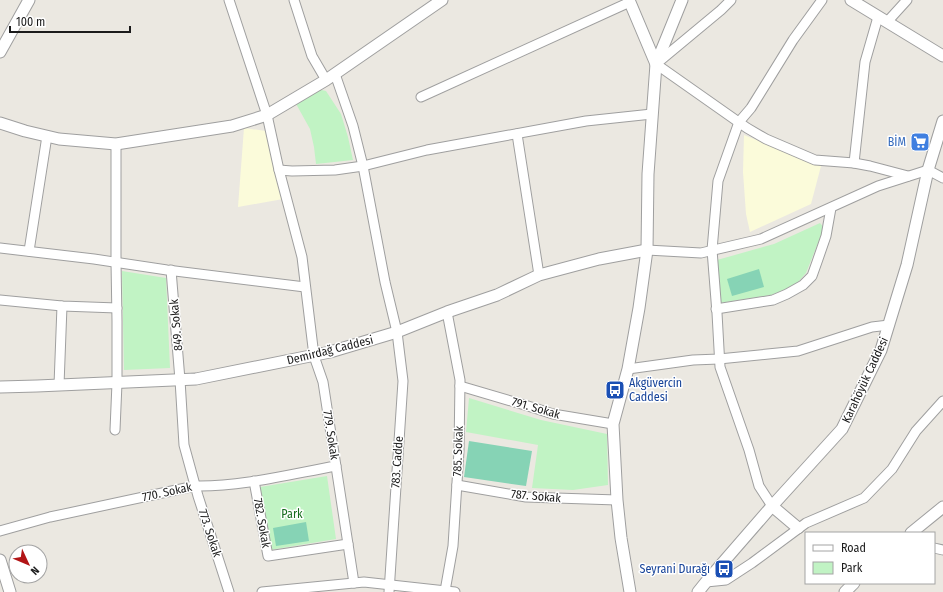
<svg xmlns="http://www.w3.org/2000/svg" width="943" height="592" font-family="'Fira Sans Condensed',sans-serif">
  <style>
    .education { fill: #fbfbda }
    .park { fill: #c1f3c4 }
    .pitch { fill: #86d3b5 }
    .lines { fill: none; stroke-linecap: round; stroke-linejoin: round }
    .minor-casing { stroke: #9f9f9f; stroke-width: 11 }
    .tertiary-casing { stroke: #9f9f9f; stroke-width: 13 }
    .minor { stroke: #fff; stroke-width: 9 }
    .tertiary { stroke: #fff; stroke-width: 11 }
    .labels { text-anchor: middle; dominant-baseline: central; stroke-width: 3; stroke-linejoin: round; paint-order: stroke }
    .shop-label { font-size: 12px; fill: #366cbe; stroke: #fff; text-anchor: end }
    .street-label { font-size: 12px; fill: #1b1b1b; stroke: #fff }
    .transit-label { font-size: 12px; fill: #164399; stroke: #fff; text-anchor: start }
    .park-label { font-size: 12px; fill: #156c1c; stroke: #fff }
  </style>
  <rect width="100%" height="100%" fill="#ebe8e1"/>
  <g class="education">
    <polygon points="244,128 266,131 283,199 238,207"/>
    <polygon points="744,135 821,166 811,204 750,232 746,214 743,172"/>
  </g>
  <g class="park">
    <polygon points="317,89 326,91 341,114 348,137 353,160 316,164 314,147 310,129 295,102"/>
    <polygon points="820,223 824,228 806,273 798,282 786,289 771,295 720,303 717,260 774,244"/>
    <polygon points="122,271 166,278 170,368 124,370"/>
    <polygon points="469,398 541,420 607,434 608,485 573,490 532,488 538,445 466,432"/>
    <polygon points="327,476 336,539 264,551 254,488"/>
  </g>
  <g class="pitch">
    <polygon points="759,269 764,287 732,296 727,279"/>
    <polygon points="469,441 532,451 526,486 464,477"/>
    <polygon points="306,522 309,541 276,546 273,528"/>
  </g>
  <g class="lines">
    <defs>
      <g id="minor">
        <polyline points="229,0 267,115 279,170 302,257 314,356 323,382 354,583"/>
        <polyline points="294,0 312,56 326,80"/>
        <polyline points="731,0 721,10 656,64 747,128 766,139 815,160 854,163 870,166 908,176"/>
        <polyline points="887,22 907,0"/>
        <polyline points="335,74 353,126 363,166 385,282 397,332 403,381 389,592"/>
        <polyline points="421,97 630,2"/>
        <polyline points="517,134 539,275"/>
        <polyline points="854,163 865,62 878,17"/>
        <polyline points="279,170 292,171 335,170 363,166 427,150 586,121 652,114"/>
        <polyline points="0,248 94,259 167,270 305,287"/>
        <polyline points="647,250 701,253 761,239 878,186 928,170 943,178"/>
        <polyline points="29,251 47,136"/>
        <polyline points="171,270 180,380 184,445 198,496 229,592"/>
        <polyline points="0,300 62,306 117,308"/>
        <polyline points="716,309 773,300 787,294 803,285 812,276 817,262 826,236 831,208"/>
        <polyline points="628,369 693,360 719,359 798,351 872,327 889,325"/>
        <polyline points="59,385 62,306"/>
        <polyline points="460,386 528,406 553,414 613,424"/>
        <polyline points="115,430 117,383 117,321 116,262 116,144"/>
        <polyline points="254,481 268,556 348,544"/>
        <polyline points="457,485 526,497 617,500"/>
        <polyline points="772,506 759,486 749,450 720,367 717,313 712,250 718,181 739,122 751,108 793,40 822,0"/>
        <path d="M0,531L50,517L195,486C241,487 291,474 336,466"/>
        <polyline points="934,548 943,550"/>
        <polyline points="706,582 726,580 752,563 806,523 864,498 892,469 916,431 943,401"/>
        <polyline points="445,591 453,546 459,451 460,380 447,312"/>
        <polyline points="262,592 364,582 455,592"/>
      </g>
      <g id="tertiary">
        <polyline points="629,0 656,64"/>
        <polyline points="851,0 943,56"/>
        <polyline points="0,52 29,0"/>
        <polyline points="0,123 25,131 59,139 116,144 232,126 267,115 326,80 442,0"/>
        <polyline points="0,387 37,386 196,379 330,352 397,332 447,312 497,295 539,275 599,259 647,250"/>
        <polyline points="772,506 798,528"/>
        <polyline points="911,533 943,507"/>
        <polyline points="0,560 10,592"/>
        <polyline points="630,592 621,538 617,500 613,424 628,369 639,308 647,250 648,174 656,64 682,0"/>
        <polyline points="698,592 706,582 772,506 842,429 881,350 907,265 928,170 943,121"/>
        <polyline points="845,592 854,583"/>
      </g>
    </defs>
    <use href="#minor" class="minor-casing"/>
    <use href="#tertiary" class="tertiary-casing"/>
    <use href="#minor" class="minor"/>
    <use href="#tertiary" class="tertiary"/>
  </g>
  <defs>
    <symbol id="supermarket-square" viewBox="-11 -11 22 22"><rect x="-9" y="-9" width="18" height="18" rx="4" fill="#3f7fe0" stroke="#fff"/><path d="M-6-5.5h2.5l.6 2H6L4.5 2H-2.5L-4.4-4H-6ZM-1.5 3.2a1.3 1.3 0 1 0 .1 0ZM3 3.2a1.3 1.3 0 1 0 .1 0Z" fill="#fff"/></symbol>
    <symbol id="bus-square" viewBox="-11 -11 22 22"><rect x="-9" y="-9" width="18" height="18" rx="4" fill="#1a4fb4" stroke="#fff"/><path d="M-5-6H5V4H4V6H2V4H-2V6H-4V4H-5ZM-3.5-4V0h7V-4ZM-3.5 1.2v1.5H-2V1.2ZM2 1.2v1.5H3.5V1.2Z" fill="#fff"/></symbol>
  </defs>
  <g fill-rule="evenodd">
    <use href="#supermarket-square" x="909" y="131" width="22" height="22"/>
    <use href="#bus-square" x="604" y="379" width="22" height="22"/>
    <use href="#bus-square" x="713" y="558" width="22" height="22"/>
  </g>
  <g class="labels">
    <g class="shop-label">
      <text x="906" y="142">BİM</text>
    </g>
    <g class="street-label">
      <text transform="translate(176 325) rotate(-95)">849. Sokak</text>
      <text transform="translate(330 350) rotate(-14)">Demirdağ Caddesi</text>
      <text transform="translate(865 380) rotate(-65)">Karahöyük Caddesi</text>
      <text transform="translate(536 408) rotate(16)">791. Sokak</text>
      <text transform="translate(331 435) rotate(81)">779. Sokak</text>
      <text transform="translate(458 451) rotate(-88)">785. Sokak</text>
      <text transform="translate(397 462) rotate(-86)">783. Cadde</text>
      <text transform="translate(167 492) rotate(-12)">770. Sokak</text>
      <text transform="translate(536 496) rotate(5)">787. Sokak</text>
      <text transform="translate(262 523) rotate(80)">782. Sokak</text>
      <text transform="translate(210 533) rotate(72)">773. Sokak</text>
    </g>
    <g class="transit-label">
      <text x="629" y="383">Akgüvercin<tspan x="629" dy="14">Caddesi</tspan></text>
      <text x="710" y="569" text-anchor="end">Seyrani Durağı</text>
    </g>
    <g class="park-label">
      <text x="292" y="514">Park</text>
    </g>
  </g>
  <rect x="805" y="532" width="130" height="52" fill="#ffffff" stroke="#a4a4a4"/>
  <rect x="813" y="545" width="20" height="6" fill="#ffffff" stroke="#a4a4a4"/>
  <text x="841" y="552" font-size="12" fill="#1b1b1b">Road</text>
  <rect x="813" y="562" width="20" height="12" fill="#c1f3c4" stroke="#a4a4a4"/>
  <text x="841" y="572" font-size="12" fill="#1b1b1b">Park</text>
  <g transform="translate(28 564) rotate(134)"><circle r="19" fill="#ffffff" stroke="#a4a4a4"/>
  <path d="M0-3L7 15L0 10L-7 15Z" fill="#b21415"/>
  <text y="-6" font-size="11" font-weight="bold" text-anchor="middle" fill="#1b1b1b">N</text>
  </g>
  <path d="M10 26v6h120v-6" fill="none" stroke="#1b1b1b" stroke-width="2"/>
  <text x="16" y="26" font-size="12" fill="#1b1b1b" stroke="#ffffff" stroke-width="3" paint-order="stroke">100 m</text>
</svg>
